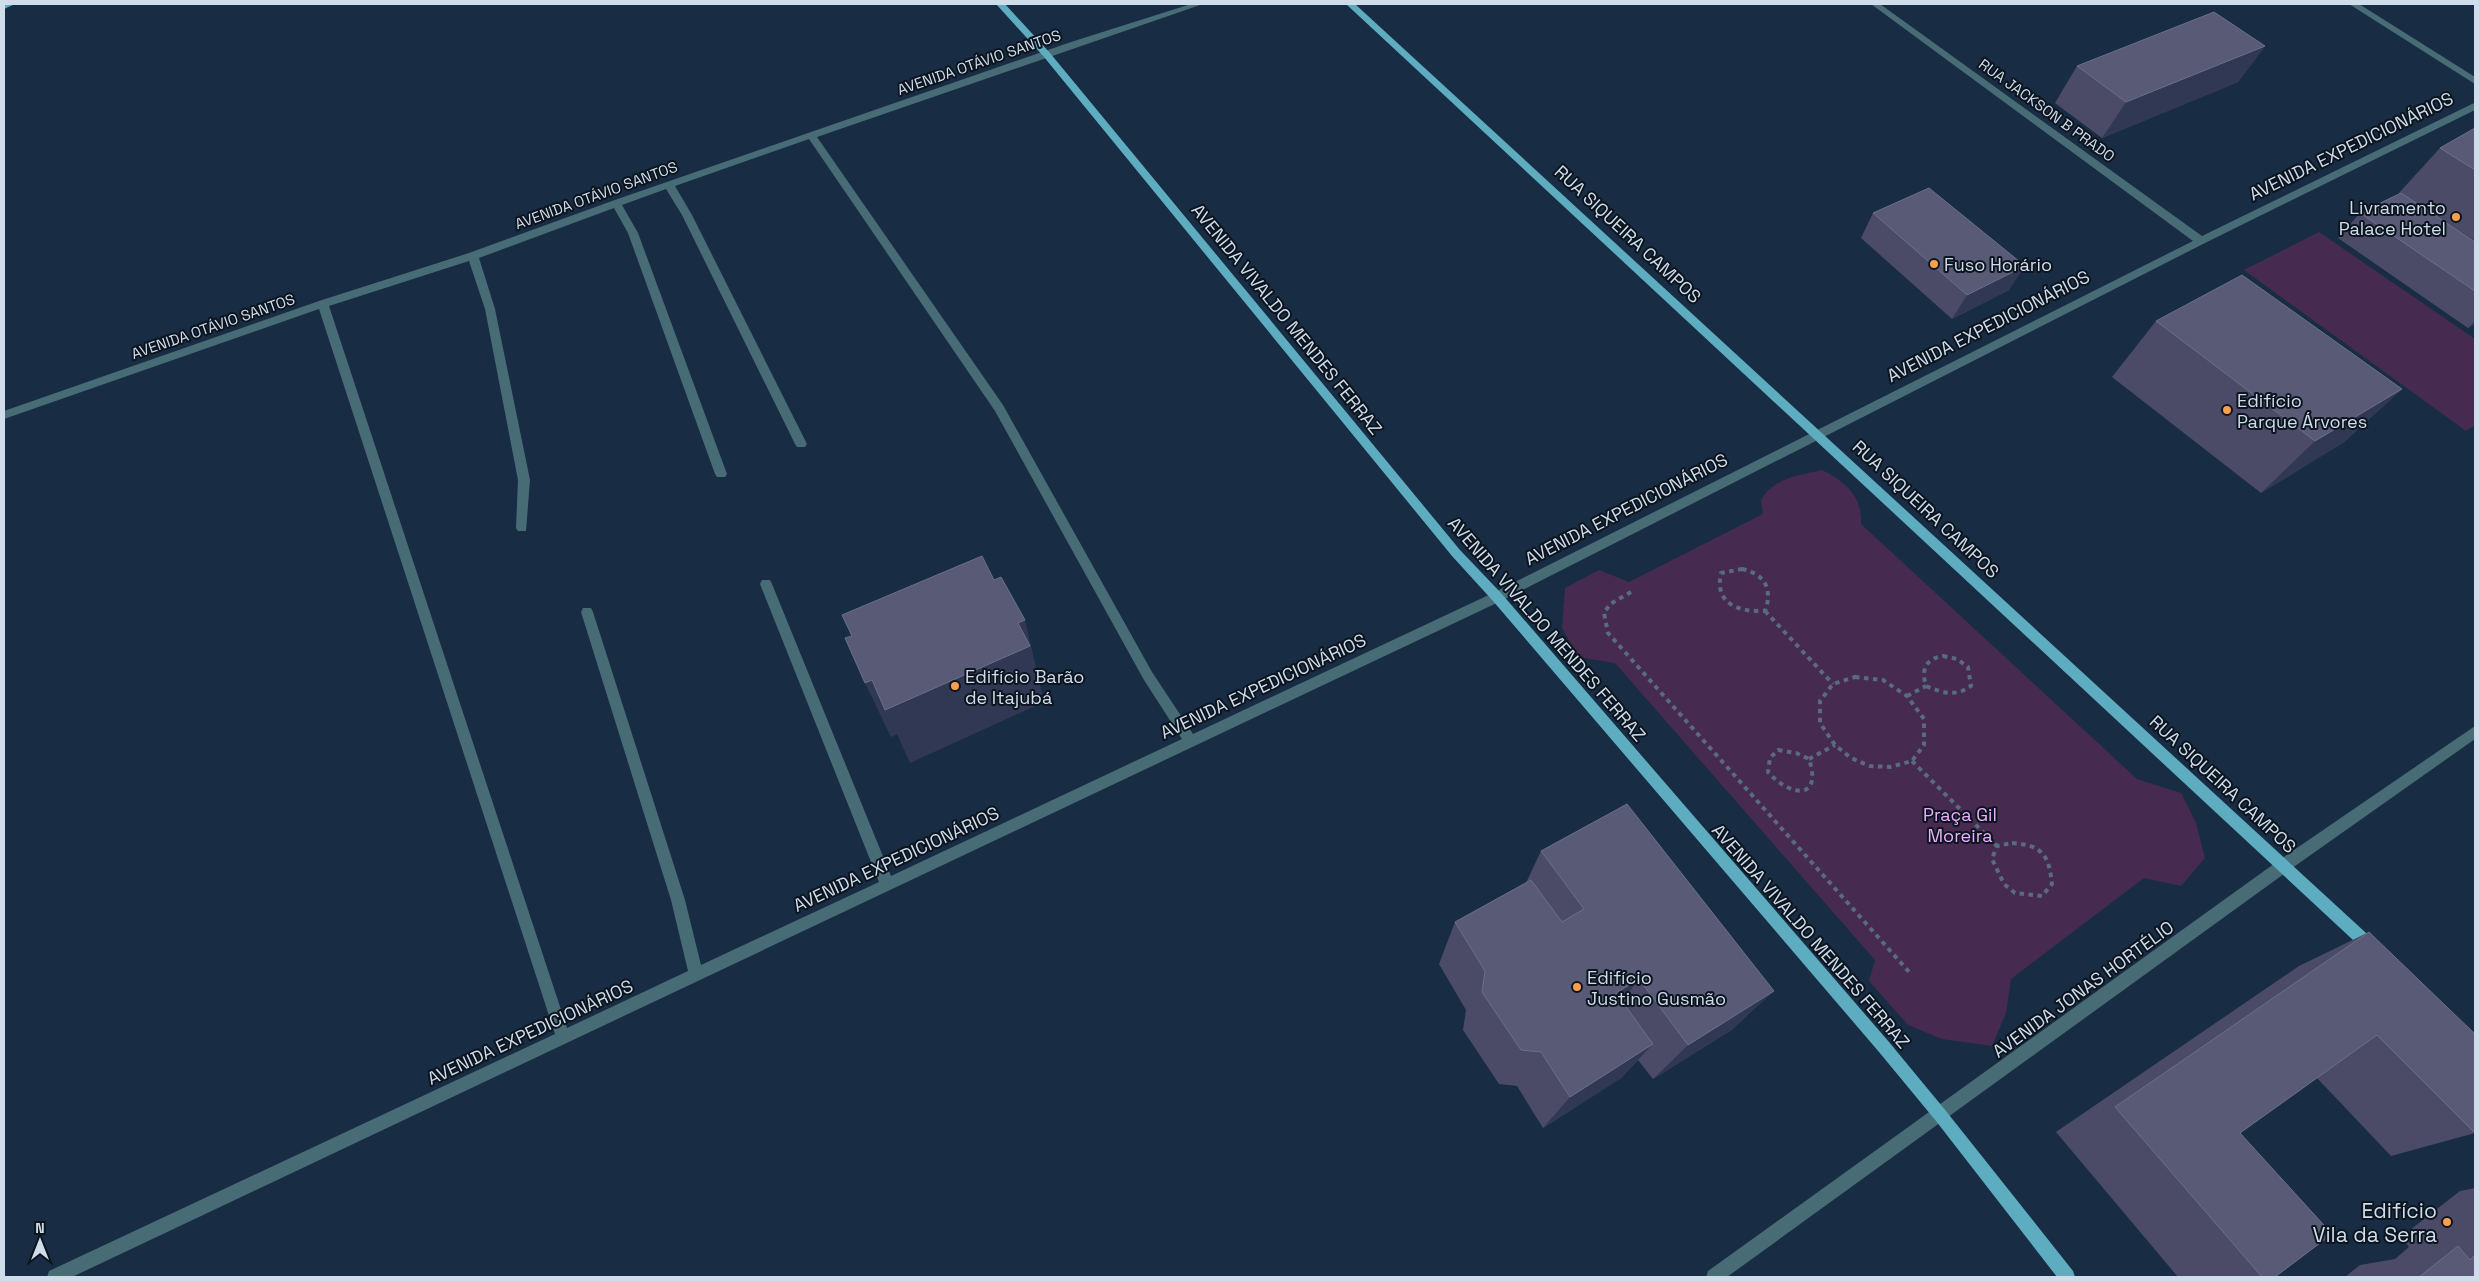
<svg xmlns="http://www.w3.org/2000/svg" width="2479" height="1281" font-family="'Space Grotesk',sans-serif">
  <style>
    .green { fill: #472a4f }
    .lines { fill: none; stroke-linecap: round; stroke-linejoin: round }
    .path { stroke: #596b7e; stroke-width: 4; stroke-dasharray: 4.5 4.5; stroke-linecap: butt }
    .minor { fill: #486c76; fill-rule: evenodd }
    .major { fill: #5eacc0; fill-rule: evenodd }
    .wall { fill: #4b4b68 }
    .shaded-wall { fill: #313853 }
    .building { fill: #595b76; stroke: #6c6f88 }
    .poi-dot { fill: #fa9f4e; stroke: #0c151f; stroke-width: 2 }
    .labels { text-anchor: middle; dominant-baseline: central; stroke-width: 4; stroke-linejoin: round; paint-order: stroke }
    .far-street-label { font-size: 15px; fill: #cfdcea; stroke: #0c151f }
    .street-label { font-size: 18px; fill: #cfdcea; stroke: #0c151f }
    .poi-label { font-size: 18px; fill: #cfdcea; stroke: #0c151f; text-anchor: start }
    .park-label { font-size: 18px; fill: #ecafff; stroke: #0c151f }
    .near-poi-label { font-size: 21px; fill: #cfdcea; stroke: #0c151f; text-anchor: end }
  </style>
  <rect width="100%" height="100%" fill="#182d43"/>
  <g class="green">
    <polygon points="2319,232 2475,339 2475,425 2466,431 2244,270"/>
    <path d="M1822,470C1845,481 1863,497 1861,524L2137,779L2181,793L2196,823L2205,858L2181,886L2144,878L2011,979L2006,1013L1992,1046L1942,1039L1908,1025L1869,981L1875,960L1615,663L1578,657L1562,628L1565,588L1599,570L1629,582L1763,514L1761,500C1773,478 1800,475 1822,470Z"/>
  </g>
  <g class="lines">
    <g class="path">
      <path d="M1742,569C1765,574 1773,589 1765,611C1740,612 1714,605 1721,573Z"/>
      <polyline points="1631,592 1610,604 1604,613 1608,633 1910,973"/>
      <polyline points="1765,611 1833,684"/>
      <path d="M1943,656L1957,659L1968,667L1971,686C1956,697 1942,693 1926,686C1921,670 1925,659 1943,656Z"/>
      <polygon points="1855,677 1883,680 1907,696 1924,719 1924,745 1912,761 1890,767 1870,766 1851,758 1835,745 1820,723 1820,701 1833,684"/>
      <polyline points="1907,696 1926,686"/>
      <path d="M1778,750L1796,753L1809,759C1823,802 1789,796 1768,772L1770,758Z"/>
      <polyline points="1809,759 1835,745"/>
      <polyline points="1912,761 1997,846"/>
      <path d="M2012,843C2043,845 2049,856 2052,884L2042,896L2015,893L2004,884L1992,859L1997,846Z"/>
    </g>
    <g class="minor">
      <path d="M1191,4H1203L817,137L1003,405L1152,672L1193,734L1493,593L2193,241L1871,4H1880L2202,236L2472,104L2475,103V110L2205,243L1501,601L72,1277H47L49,1271L555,1034L319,309L4,419V411L319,301L469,253L612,201L1071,42ZM809,139L995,411L1144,680L1182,739L891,876L772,584L770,580H762L760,584L879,882L701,965L685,900L593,612L591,608H583L581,612L671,900L688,971L567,1028L329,306L469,261L485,309L518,480L516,528L518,531H526L530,480L495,309L479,258L614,208L628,233L715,474L717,477H725L727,474L638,233L622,205L666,189L682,215L795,444L797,447H805L807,444L692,215L675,186Z"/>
      <polygon points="2349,4 2359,4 2475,77 2475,84"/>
      <polygon points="2475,726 2475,739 2288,871 1727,1277 1706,1277 1708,1271 2278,861"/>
    </g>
    <g class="major">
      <polygon points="4,4 15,4 4,9"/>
      <polygon points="996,4 1005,4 1050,53 1460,550 1501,593 1889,1042 1946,1111 2073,1271 2075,1277 2057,1277 1936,1121 1879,1052 1493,601 1452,556 1044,57"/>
      <polygon points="1346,4 1355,4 2377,943 2379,948 2377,953 2372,955 2367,953"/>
    </g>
  </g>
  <g class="wall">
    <polygon points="2265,46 2238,82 2102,138 2055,103 2077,66"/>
    <polygon points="2475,128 2475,241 2456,229 2475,242 2475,324 2468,328 2338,238 2360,213 2400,194 2399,193 2440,148"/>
    <polygon points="1873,213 2009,290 1952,319 1861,238"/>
    <polygon points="2156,321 2402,389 2344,442 2261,493 2112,377"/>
    <polygon points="1541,851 1733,1029 1653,1079 1638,1060 1621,1078 1543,1128 1517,1086 1499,1084 1463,1030 1466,1010 1439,964 1455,922 1526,883"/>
    <polygon points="2369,932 2475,1133 2391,1156 2317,1078 2240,1133 2275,1277 2178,1277 2056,1132 2299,966"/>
    <polygon points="2475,1188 2475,1277 2345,1277 2360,1265 2395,1259 2409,1247 2401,1237 2460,1191"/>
  </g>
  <g class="shaded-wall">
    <polygon points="2265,46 2238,82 2102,138 2126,102"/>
    <polygon points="2025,266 2009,290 1952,319 1967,295"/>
    <polygon points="2475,321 2475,324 2468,328"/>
    <polygon points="2402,389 2344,442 2261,493 2315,441"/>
    <polygon points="1025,620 1044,702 910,763 897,734 891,737 865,683 872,680"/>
    <polygon points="1639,979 1609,1018 1616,993"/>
    <polygon points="1774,991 1733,1029 1653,1079 1688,1045"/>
    <polygon points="1653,1044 1621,1078 1543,1128 1570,1097"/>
  </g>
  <g class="building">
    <polygon points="2214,12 2265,46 2126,102 2077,66"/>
    <polygon points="2475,128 2475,170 2440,148"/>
    <polygon points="1929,188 2025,266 1967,295 1873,213"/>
    <polygon points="2401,193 2475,242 2475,291 2360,213"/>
    <polygon points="2242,275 2402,389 2315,441 2156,321"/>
    <polygon points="982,556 994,580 1001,577 1025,620 1018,623 1030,646 885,710 872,680 865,683 845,638 852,636 842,615"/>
    <polygon points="1627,804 1774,991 1688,1045 1639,979 1616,993 1653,1044 1570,1097 1541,1052 1521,1050 1482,992 1485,971 1455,922 1531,880 1562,922 1584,909 1541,851"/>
    <polygon points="2369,932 2475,1034 2475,1133 2377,1035 2240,1133 2332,1234 2275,1277 2262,1277 2115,1107"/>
    <polygon points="2458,1246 2470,1260 2475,1255 2475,1277 2419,1277"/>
  </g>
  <g class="poi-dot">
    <circle cx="2456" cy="217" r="5"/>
    <circle cx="1934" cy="264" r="5"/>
    <circle cx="2227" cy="410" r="5"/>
    <circle cx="955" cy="686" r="5"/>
    <circle cx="1577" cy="987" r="5"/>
    <circle cx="2447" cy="1222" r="5"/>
  </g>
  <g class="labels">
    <g class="far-street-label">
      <text transform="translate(979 62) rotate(-19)">AVENIDA OTÁVIO SANTOS</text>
      <text transform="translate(2047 110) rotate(36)">RUA JACKSON B PRADO</text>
      <text transform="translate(596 195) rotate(-20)">AVENIDA OTÁVIO SANTOS</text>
      <text transform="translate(213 326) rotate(-19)">AVENIDA OTÁVIO SANTOS</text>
    </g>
    <g class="street-label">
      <text transform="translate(2351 146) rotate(-26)">AVENIDA EXPEDICIONÁRIOS</text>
      <text transform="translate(1628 234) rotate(43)">RUA SIQUEIRA CAMPOS</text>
      <text transform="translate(1287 319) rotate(51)">AVENIDA VIVALDO MENDES FERRAZ</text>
      <text transform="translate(1988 326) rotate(-27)">AVENIDA EXPEDICIONÁRIOS</text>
      <text transform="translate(1626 509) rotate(-27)">AVENIDA EXPEDICIONÁRIOS</text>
      <text transform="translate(1926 509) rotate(43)">RUA SIQUEIRA CAMPOS</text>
      <text transform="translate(1547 629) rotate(49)">AVENIDA VIVALDO MENDES FERRAZ</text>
      <text transform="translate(1263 686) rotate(-25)">AVENIDA EXPEDICIONÁRIOS</text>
      <text transform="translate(2223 784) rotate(43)">RUA SIQUEIRA CAMPOS</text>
      <text transform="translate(896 859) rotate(-25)">AVENIDA EXPEDICIONÁRIOS</text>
      <text transform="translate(1811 936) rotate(49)">AVENIDA VIVALDO MENDES FERRAZ</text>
      <text transform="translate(2083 989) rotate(-36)">AVENIDA JONAS HORTÉLIO</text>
      <text transform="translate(530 1032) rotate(-25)">AVENIDA EXPEDICIONÁRIOS</text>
    </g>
    <g class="poi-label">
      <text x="2446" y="207" text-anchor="end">Livramento<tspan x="2446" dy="21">Palace Hotel</tspan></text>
      <text x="1944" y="264">Fuso Horário</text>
      <text x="2237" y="400">Edifício<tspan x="2237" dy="21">Parque Árvores</tspan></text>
      <text x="965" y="676">Edifício Barão<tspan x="965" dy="21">de Itajubá</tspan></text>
      <text x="1587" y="977">Edifício<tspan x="1587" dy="21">Justino Gusmão</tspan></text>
    </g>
    <g class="park-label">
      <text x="1960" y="814">Praça Gil<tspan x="1960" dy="21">Moreira</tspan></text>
    </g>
    <g class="near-poi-label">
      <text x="2437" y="1210">Edifício<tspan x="2437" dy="24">Vila da Serra</tspan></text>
    </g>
  </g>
  <rect width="2479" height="1281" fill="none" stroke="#cfdcea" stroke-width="10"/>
  <g transform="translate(40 1241)" stroke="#0c151f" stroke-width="4" paint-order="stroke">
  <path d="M0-4L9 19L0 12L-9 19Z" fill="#cfdcea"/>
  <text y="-8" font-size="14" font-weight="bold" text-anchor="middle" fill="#cfdcea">N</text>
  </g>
</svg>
